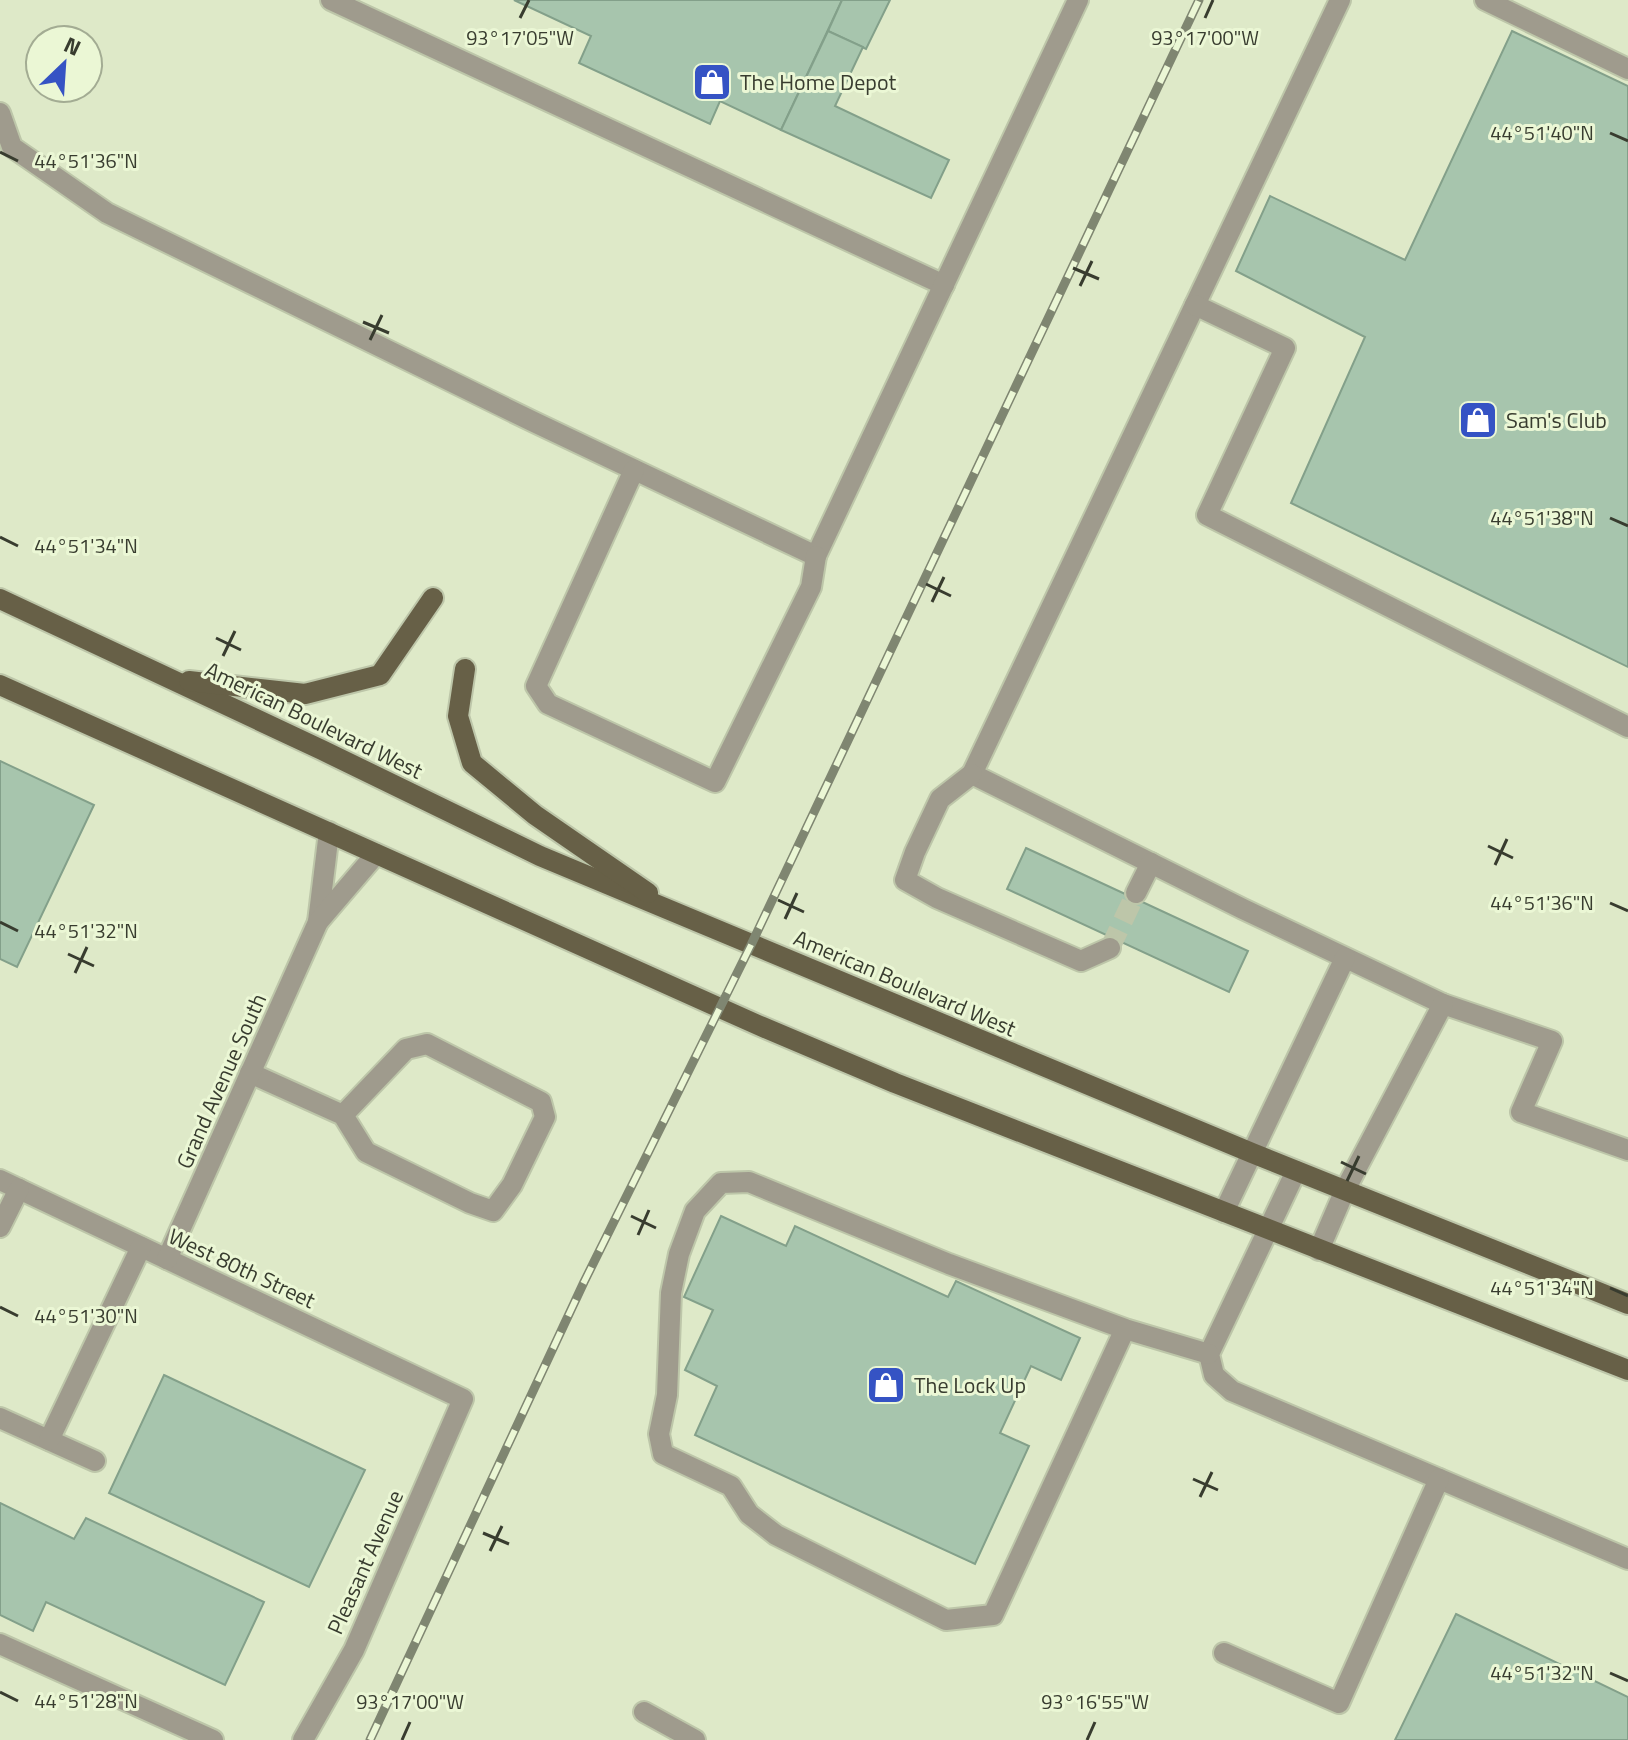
<svg xmlns="http://www.w3.org/2000/svg" width="1628" height="1740" font-family="'Titillium Web',sans-serif">
  <style>
    .building { fill: #a7c5ad; stroke: #83a08a; stroke-width: 2 }
    .lines { fill: none; stroke-linecap: round; stroke-linejoin: round }
    .minor-tunnel { stroke: #bdc6a9; stroke-width: 20; stroke-dasharray: 20 10; stroke-linecap: butt }
    .minor-casing { stroke: #bdc6a9; stroke-width: 24 }
    .major-casing { stroke: #bdc6a9; stroke-width: 24 }
    .minor { stroke: #9f9b8d; stroke-width: 20 }
    .major { stroke: #676047; stroke-width: 20 }
    .rail-casing { stroke: #7f8671; stroke-width: 9 }
    .rail { stroke: #ebf7d5; stroke-width: 6; stroke-dasharray: 18; stroke-linecap: butt }
    .ticks { fill: none; stroke: #383c2f; stroke-width: 3 }
    .labels { text-anchor: middle; dominant-baseline: central; stroke-width: 6; stroke-linejoin: round; paint-order: stroke }
    .poi-label { font-size: 22px; fill: #383c2f; stroke: #ebf7d5; text-anchor: start }
    .street-label { font-size: 22px; fill: #383c2f; stroke: #ebf7d5 }
    .ticks-label { font-size: 20px; text-anchor: middle; fill: #383c2f; stroke: #ebf7d5; stroke-width: 6; stroke-linejoin: round; paint-order: stroke }
  </style>
  <rect width="100%" height="100%" fill="#dee9c8"/>
  <g class="building">
    <polygon points="514,0 842,0 781,130 720,101 710,124 579,63 591,36"/>
    <polygon points="842,0 890,0 866,49 828,31"/>
    <polygon points="828,31 863,47 835,106 949,160 931,198 781,130"/>
    <polygon points="1512,31 1628,86 1628,667 1291,503 1365,337 1236,271 1270,196 1405,260"/>
    <polygon points="0,761 94,805 17,967 0,959"/>
    <polygon points="1026,848 1248,951 1229,992 1007,889"/>
    <polygon points="721,1216 786,1246 795,1226 948,1297 956,1281 1080,1338 1061,1380 1031,1366 1000,1433 1029,1446 975,1564 695,1435 717,1386 685,1370 713,1310 684,1297"/>
    <polygon points="164,1375 365,1470 309,1587 109,1493"/>
    <polygon points="0,1503 74,1539 86,1518 264,1602 225,1685 46,1602 33,1631 0,1615"/>
    <polygon points="1456,1614 1628,1697 1628,1740 1395,1740"/>
  </g>
  <g class="lines">
    <polyline class="minor-tunnel" points="1110,948 1136,893"/>
    <defs>
      <g id="minor">
        <polyline points="331,0 944,285"/>
        <polyline points="1340,0 972,774 1243,909 1443,1004 1552,1041 1521,1112 1628,1150"/>
        <polyline points="1485,0 1628,69"/>
        <polyline points="0,113 12,147 107,213 534,422 816,556 1078,0"/>
        <polyline points="1195,305 1285,348 1207,515 1628,727"/>
        <polyline points="634,470 536,686 548,704 715,782 811,587 816,556"/>
        <polyline points="972,774 940,799 915,852 905,880 937,898 1081,961 1110,948"/>
        <polyline points="1136,893 1151,863"/>
        <polyline points="318,922 329,832"/>
        <polyline points="250,1073 343,1115 366,1152 470,1203 493,1211 512,1185 545,1117 541,1102 427,1044 406,1049 343,1115"/>
        <polyline points="1296,1171 1209,1354 1214,1375 1232,1391 1628,1559"/>
        <polyline points="0,1180 463,1399 354,1650 303,1740"/>
        <polyline points="1224,1212 1345,958"/>
        <polyline points="0,1227 19,1189"/>
        <polyline points="1319,1250 1345,1190 1443,1004"/>
        <polyline points="167,1259 318,922 376,854"/>
        <polyline points="1125,1329 949,1264 749,1182 721,1183 695,1211 679,1254 671,1293 667,1395 659,1434 663,1454 731,1486 749,1514 776,1535 946,1620 993,1615 1125,1329 1209,1354"/>
        <polyline points="0,1418 95,1461"/>
        <polyline points="49,1440 141,1247"/>
        <polyline points="0,1644 213,1740"/>
        <polyline points="1224,1653 1339,1703 1439,1479"/>
        <polyline points="644,1712 695,1740"/>
      </g>
      <g id="major">
        <polyline points="0,599 322,750 540,856 1252,1153 1628,1304"/>
        <polyline points="465,669 458,716 472,763 535,815 648,893"/>
        <polyline points="189,681 305,694 380,675 433,598"/>
        <polyline points="0,685 758,1025 895,1083 1628,1370"/>
      </g>
    </defs>
    <use href="#minor" class="minor-casing"/>
    <use href="#major" class="major-casing"/>
    <use href="#minor" class="minor"/>
    <use href="#major" class="major"/>
    <defs>
      <polyline id="rail" points="370,1740 584,1282 751,945 1199,0"/>
    </defs>
    <use href="#rail" class="rail-casing"/>
    <use href="#rail" class="rail"/>
  </g>
  <path class="ticks" d="M520,18L529,0M1205,18L1213,0M1610,133L1628,141M0,152L18,161M1073,268L1099,279M1080,286L1092,261M363,322L389,333M370,340L382,315M1610,518L1628,526M0,537L18,546M926,584L951,596M932,602L944,577M216,638L241,650M223,656L235,631M1488,846L1513,858M1495,865L1507,839M778,900L804,912M1610,903L1628,911M785,919L797,893M0,922L18,931M68,954L94,966M75,973L87,947M1341,1162L1366,1174M1347,1181L1359,1156M631,1216L656,1228M638,1235L649,1210M1610,1288L1628,1296M0,1307L18,1316M1193,1479L1218,1490M1200,1497L1212,1472M483,1533L509,1544M490,1551L502,1526M1610,1673L1628,1681M0,1692L18,1701M402,1740L410,1722M1087,1740L1095,1722"/>
  <defs>
    <symbol id="shop-square" viewBox="-11 -11 22 22"><rect x="-9" y="-9" width="18" height="18" rx="4" fill="#3553c4" stroke="#ebf7d5"/><path d="M-5-2.5h2.3a2.7 3.5 0 0 1 5.4 0H5L5.5 6h-11ZM-1.5-2.5h3a1.5 2.3 0 0 0-3 0Z" fill="#fff"/></symbol>
  </defs>
  <g fill-rule="evenodd">
    <use href="#shop-square" x="690" y="60" width="44" height="44"/>
    <use href="#shop-square" x="1456" y="398" width="44" height="44"/>
    <use href="#shop-square" x="864" y="1363" width="44" height="44"/>
  </g>
  <g class="labels">
    <g class="poi-label">
      <text x="740" y="82">The Home Depot</text>
      <text x="1506" y="420">Sam's Club</text>
      <text x="914" y="1385">The Lock Up</text>
    </g>
    <g class="street-label">
      <text transform="translate(314 720) rotate(26)">American Boulevard West</text>
      <text transform="translate(905 983) rotate(23)">American Boulevard West</text>
      <text transform="translate(221 1081) rotate(-66)">Grand Avenue South</text>
      <text transform="translate(242 1268) rotate(25)">West 80th Street</text>
      <text transform="translate(365 1562) rotate(-66)">Pleasant Avenue</text>
    </g>
  </g>
  <g class="ticks-label">
    <text x="520" y="45">93°17'05"W</text>
    <text x="1205" y="45">93°17'00"W</text>
    <text x="1542" y="140">44°51'40"N</text>
    <text x="86" y="168">44°51'36"N</text>
    <text x="1542" y="525">44°51'38"N</text>
    <text x="86" y="553">44°51'34"N</text>
    <text x="1542" y="910">44°51'36"N</text>
    <text x="86" y="938">44°51'32"N</text>
    <text x="1542" y="1295">44°51'34"N</text>
    <text x="86" y="1323">44°51'30"N</text>
    <text x="1542" y="1680">44°51'32"N</text>
    <text x="86" y="1708">44°51'28"N</text>
    <text x="1095" y="1709">93°16'55"W</text>
    <text x="410" y="1709">93°17'00"W</text>
  </g>
  <g transform="translate(64 64) rotate(25)"><circle r="38" fill="#ebf7d5" stroke="#a3ac93" stroke-width="2"/>
  <path d="M0-6L14 30L0 20L-14 30Z" fill="#3553c4"/>
  <text y="-12" font-size="22" font-weight="bold" text-anchor="middle" fill="#383c2f">N</text>
  </g>
</svg>
